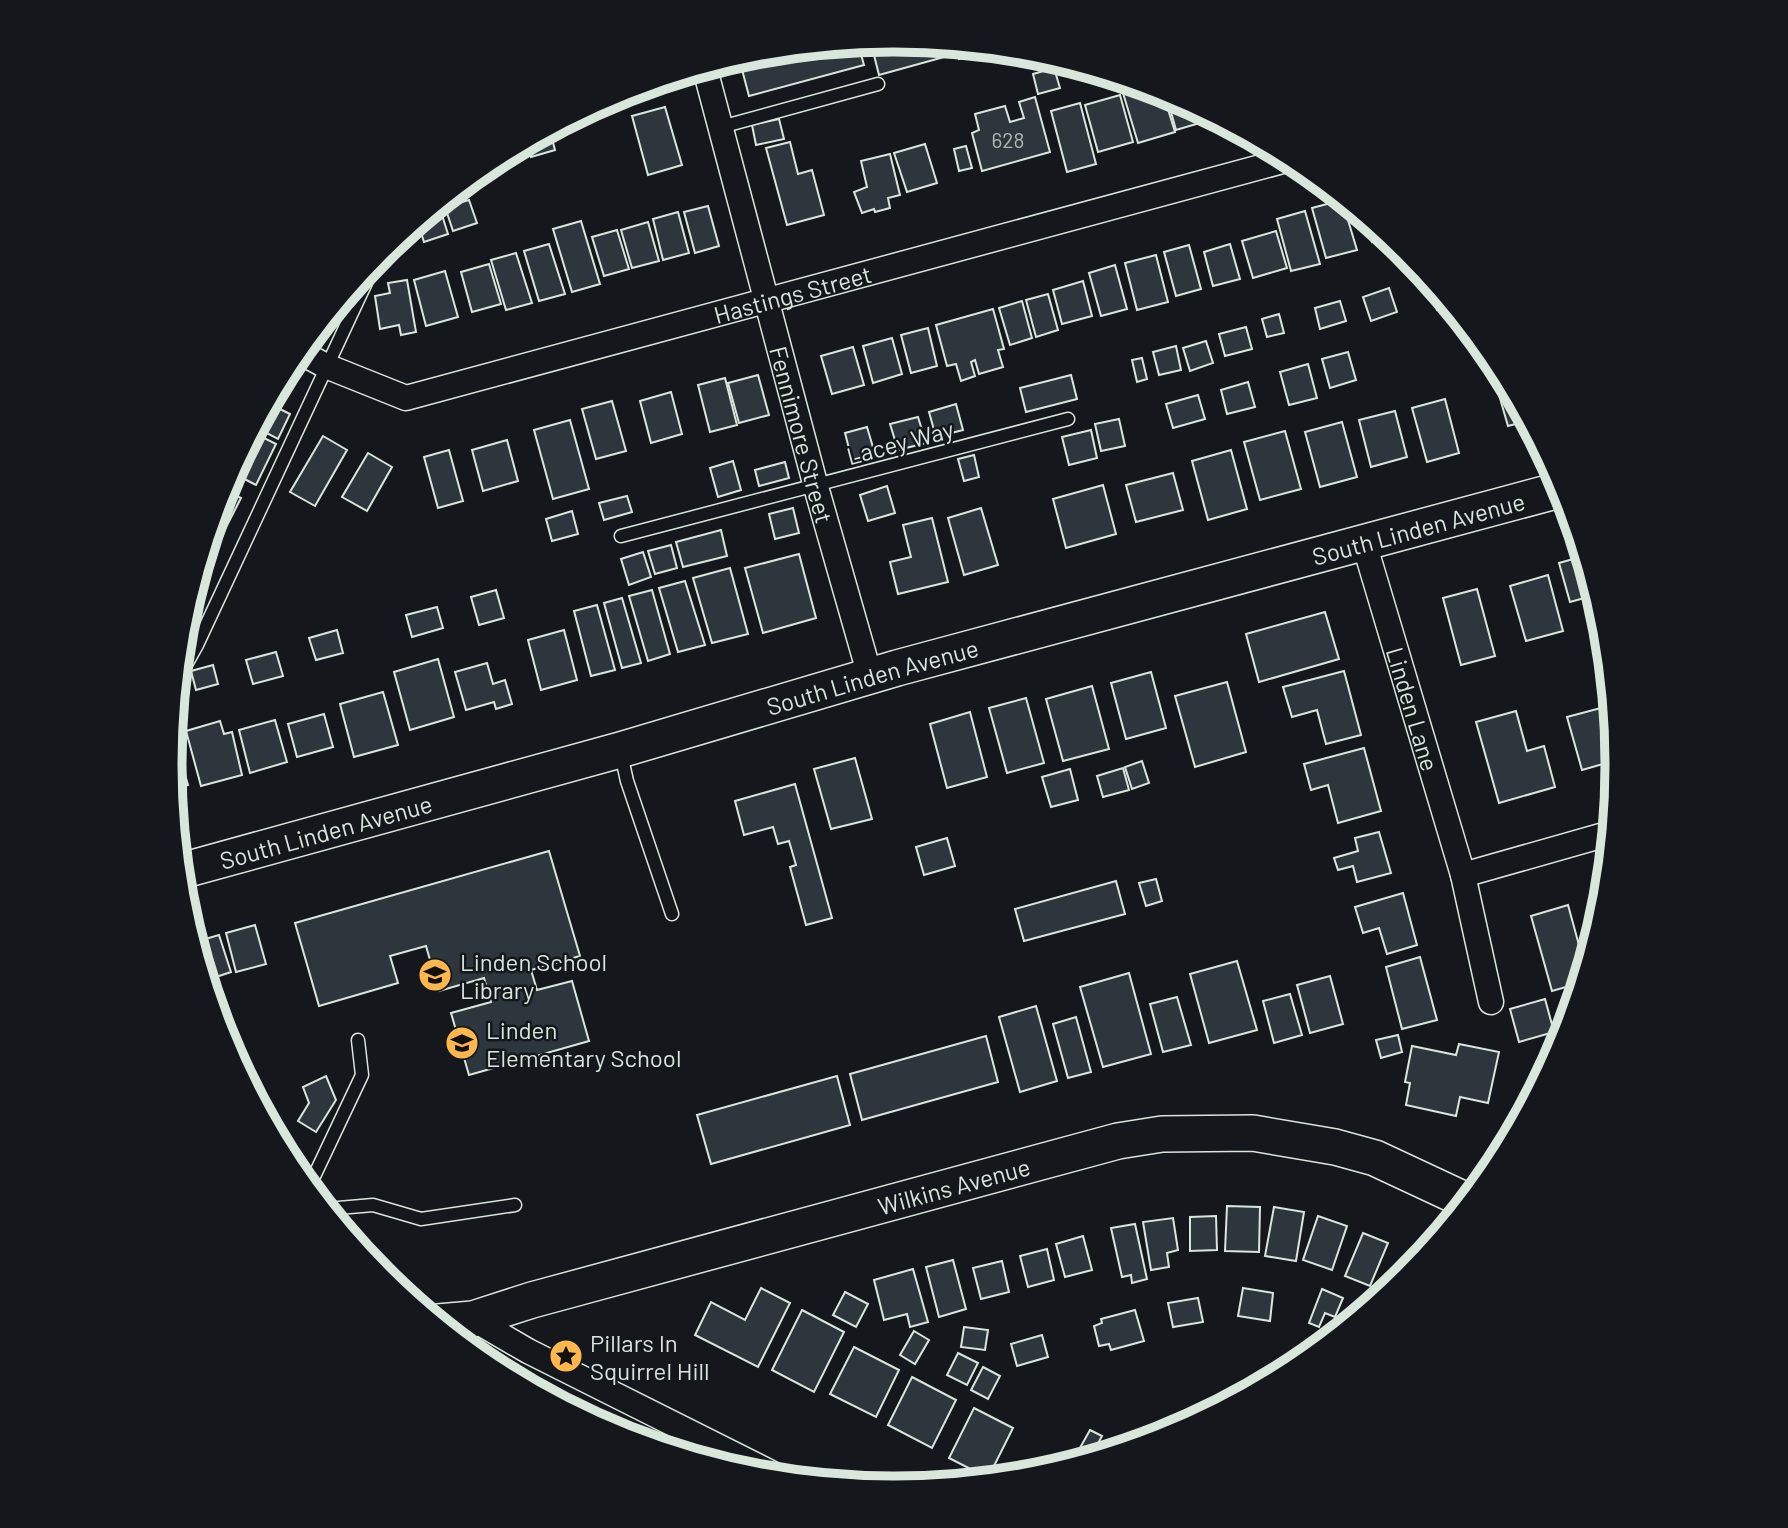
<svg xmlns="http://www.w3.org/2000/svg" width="1788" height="1528" font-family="Barlow,sans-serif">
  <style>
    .building { fill: #2c363c; stroke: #d8e6dc; stroke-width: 2 }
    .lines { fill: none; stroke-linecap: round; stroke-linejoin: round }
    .lane-casing { stroke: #d8e6dc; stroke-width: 15 }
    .street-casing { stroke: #d8e6dc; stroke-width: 27 }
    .secondary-casing { stroke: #d8e6dc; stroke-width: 38 }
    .lane { stroke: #14181c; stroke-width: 12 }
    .street { stroke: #14181c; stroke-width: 24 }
    .secondary { stroke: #14181c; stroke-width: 35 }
    .labels { text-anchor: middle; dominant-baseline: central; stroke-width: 5; stroke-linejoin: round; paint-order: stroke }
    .number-label { font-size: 21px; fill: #adbab4 }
    .street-label { font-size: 24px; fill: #d8e6dc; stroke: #14181c }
    .poi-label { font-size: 24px; fill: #d8e6dc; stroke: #14181c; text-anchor: start }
    .rim { fill: none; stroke: #d8e6dc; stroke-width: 9 }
  </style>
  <rect width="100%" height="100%" fill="#14181c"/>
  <g class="building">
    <polygon points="894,40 941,45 944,57 879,75 871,43"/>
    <polygon points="858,44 864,65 749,96 740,62 775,52"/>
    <polygon points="956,46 991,50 991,51 959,59"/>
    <polygon points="1054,68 1060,88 1038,94 1033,74"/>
    <polygon points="1144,87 1163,93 1175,132 1138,143 1123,93"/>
    <polygon points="1166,94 1199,110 1203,122 1176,130"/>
    <polygon points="1120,95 1133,142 1098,152 1085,105"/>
    <polygon points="1035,97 1050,152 982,171 972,133 979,130 975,114 1005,106 1010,122 1024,118 1019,102"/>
    <polygon points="1080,103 1096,164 1067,172 1051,111"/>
    <polygon points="665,107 682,165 648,175 632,116"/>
    <polygon points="779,119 784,139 756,145 752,125"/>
    <polygon points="551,135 555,150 531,157 527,144"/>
    <polygon points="790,142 798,174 812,170 824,215 787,225 766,148"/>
    <polygon points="925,144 937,183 907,192 894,153"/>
    <polygon points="966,146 972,168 959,171 954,149"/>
    <polygon points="890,154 900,195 888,198 890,208 875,212 874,209 862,213 854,192 867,187 861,161"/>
    <polygon points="469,200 477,223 453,231 445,207"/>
    <polygon points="1342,200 1357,250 1326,258 1312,208"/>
    <polygon points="708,206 719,246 695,253 684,212"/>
    <polygon points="1305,211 1320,264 1291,271 1277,219"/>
    <polygon points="441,212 448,234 424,242 418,223 425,217"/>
    <polygon points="678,212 689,253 663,260 653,219"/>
    <polygon points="1364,218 1387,237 1372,242"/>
    <polygon points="581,221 600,284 572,292 553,229"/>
    <polygon points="648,222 659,261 632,268 621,230"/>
    <polygon points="617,230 629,269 604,276 592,237"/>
    <polygon points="1276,231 1287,268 1253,278 1242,241"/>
    <polygon points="549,244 565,294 539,301 524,251"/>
    <polygon points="1230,244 1240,279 1213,286 1204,252"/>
    <polygon points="1189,245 1201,289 1176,296 1164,252"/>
    <polygon points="516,253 532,303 506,310 491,260"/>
    <polygon points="1156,255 1168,302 1137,310 1125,263"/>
    <polygon points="489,264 501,304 472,312 461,272"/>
    <polygon points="1115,265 1127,309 1101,316 1089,273"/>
    <polygon points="445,271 458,317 426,326 414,280"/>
    <polygon points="407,280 416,332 401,335 399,325 380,329 375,296 390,293 388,283"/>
    <polygon points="1083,281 1092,316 1062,324 1053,290"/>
    <polygon points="1429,281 1450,307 1437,310"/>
    <polygon points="1389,288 1397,312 1371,321 1363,297"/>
    <polygon points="1048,294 1058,330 1036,337 1026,300"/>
    <polygon points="1022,301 1032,338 1010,345 999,308"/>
    <polygon points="1340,301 1346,321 1320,329 1315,308"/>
    <polygon points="993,309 1004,349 998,350 1003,367 979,374 975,360 971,362 975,376 961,381 956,364 947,366 936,325"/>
    <polygon points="1279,314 1284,333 1267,337 1262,319"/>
    <polygon points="1246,327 1252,349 1225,356 1219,334"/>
    <polygon points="928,328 937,366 911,373 901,335"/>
    <polygon points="892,338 902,374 873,383 863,346"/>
    <polygon points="1206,341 1213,363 1190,371 1183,348"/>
    <polygon points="1176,346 1181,370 1159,375 1153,352"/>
    <polygon points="853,347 864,385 832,394 821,356"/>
    <polygon points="1348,352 1356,380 1330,388 1322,359"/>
    <polygon points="1142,358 1147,379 1137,382 1132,360"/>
    <polygon points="1308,364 1317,398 1289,405 1280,372"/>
    <polygon points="758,375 769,415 739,423 728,383"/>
    <polygon points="1071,375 1077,399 1026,412 1020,388"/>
    <polygon points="725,378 737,425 710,432 698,385"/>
    <polygon points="1248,382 1255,407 1227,414 1221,390"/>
    <polygon points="1508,385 1527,421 1508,426 1497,388"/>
    <polygon points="671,392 682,434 651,443 640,401"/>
    <polygon points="1198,395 1205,419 1173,428 1166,404"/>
    <polygon points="1445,399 1459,453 1427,462 1412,408"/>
    <polygon points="612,401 626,451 596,459 582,409"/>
    <polygon points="270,404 290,414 278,439 257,428"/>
    <polygon points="956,404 963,430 936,437 929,412"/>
    <polygon points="1395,411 1407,457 1371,467 1359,420"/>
    <polygon points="918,417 926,443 898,450 890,424"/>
    <polygon points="1119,419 1125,446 1101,451 1095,424"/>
    <polygon points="570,420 589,489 553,499 534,430"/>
    <polygon points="1342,422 1357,477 1320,487 1305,432"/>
    <polygon points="867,427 875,454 852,460 845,433"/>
    <polygon points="1091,430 1097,458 1069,465 1062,437"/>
    <polygon points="1285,431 1301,489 1260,500 1244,442"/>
    <polygon points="254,433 276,444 256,485 233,473"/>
    <polygon points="323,436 347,450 315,506 290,492"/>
    <polygon points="507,440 518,481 483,491 472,450"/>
    <polygon points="449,450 463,501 438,508 424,457"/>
    <polygon points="1231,450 1247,509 1208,520 1192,461"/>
    <polygon points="368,453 392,467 367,511 342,497"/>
    <polygon points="974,455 979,477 964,481 958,459"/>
    <polygon points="733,461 741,490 718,497 710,468"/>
    <polygon points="785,462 789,478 759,486 755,470"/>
    <polygon points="1173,473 1183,510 1136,522 1126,485"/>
    <polygon points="1103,485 1116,534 1066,548 1053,499"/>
    <polygon points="887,486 895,513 868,521 860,495"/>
    <polygon points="225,490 241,498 218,543 210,539"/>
    <polygon points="627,496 632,512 604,520 599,503"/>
    <polygon points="793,508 799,533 775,539 769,514"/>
    <polygon points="981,508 998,565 964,575 948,518"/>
    <polygon points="572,511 578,534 552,541 546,519"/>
    <polygon points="932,518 948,582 898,594 890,562 911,557 903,525"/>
    <polygon points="721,530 727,556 683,567 676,542"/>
    <polygon points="671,545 677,568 655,574 648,551"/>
    <polygon points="207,547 213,550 197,579"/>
    <polygon points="643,552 651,577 629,585 621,559"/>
    <polygon points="799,554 816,618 763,633 745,568"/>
    <polygon points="1584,556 1595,595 1570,602 1559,563"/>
    <polygon points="730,568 748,634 712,643 693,578"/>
    <polygon points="1548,575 1563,631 1526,641 1510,586"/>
    <polygon points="685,581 705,645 678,652 659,588"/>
    <polygon points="1477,589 1495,656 1461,665 1443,598"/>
    <polygon points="496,590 504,618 479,625 471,597"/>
    <polygon points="652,590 670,654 648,661 629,596"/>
    <polygon points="622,598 641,663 622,668 604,603"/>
    <polygon points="597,605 615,670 591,676 574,611"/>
    <polygon points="437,607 443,628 412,637 406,615"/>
    <polygon points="1325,612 1339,659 1259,682 1246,634"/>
    <polygon points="337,630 343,653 316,660 309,638"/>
    <polygon points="564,630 577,680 541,690 528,640"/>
    <polygon points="276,652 283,676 253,684 246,660"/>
    <polygon points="438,659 454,717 410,730 394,672"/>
    <polygon points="487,663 493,684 505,680 512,704 496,709 494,702 466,710 455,672"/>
    <polygon points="213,665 218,684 196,690 191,671"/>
    <polygon points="1344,671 1361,735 1326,744 1317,710 1292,717 1283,687"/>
    <polygon points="1151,672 1166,728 1126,739 1111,683"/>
    <polygon points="1227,682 1246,752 1195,767 1175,696"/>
    <polygon points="1092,686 1109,749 1063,761 1046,699"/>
    <polygon points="383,692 398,745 354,757 340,704"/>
    <polygon points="1026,698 1044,763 1007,773 989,708"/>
    <polygon points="1612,705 1617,760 1582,770 1567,717"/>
    <polygon points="1516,711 1527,751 1544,746 1555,787 1499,803 1476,722"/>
    <polygon points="970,712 987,777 947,788 930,724"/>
    <polygon points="324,714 333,747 297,757 288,724"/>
    <polygon points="275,720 287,762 250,773 239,730"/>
    <polygon points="220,721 224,734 232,732 242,775 201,786 186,731"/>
    <polygon points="1364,748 1381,811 1338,823 1328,785 1311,790 1304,764"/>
    <polygon points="178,750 188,785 173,789 171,752"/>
    <polygon points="855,758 872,819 831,829 814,769"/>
    <polygon points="1142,761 1149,783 1132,789 1125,767"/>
    <polygon points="1123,768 1129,790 1103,797 1097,776"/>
    <polygon points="1070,769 1078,800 1051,807 1042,777"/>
    <polygon points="795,784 832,918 806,925 790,867 796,865 789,841 778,844 773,827 744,835 735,801"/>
    <polygon points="1379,832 1391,873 1357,882 1353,866 1338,870 1334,858 1358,851 1355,838"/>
    <polygon points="947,838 955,866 924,875 916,847"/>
    <polygon points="549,851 580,956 531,970 537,990 572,981 589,1041 469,1075 451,1013 491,1002 484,978 439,991 426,946 390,956 398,983 319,1006 295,923"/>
    <polygon points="1156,879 1162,901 1146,906 1139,883"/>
    <polygon points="1116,881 1125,914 1024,941 1015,909"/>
    <polygon points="1403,893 1417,945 1387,954 1379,928 1363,933 1355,907"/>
    <polygon points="1568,905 1585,967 1580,983 1552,991 1531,916"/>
    <polygon points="1604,906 1594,937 1587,911"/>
    <polygon points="255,925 266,964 236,972 226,933"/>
    <polygon points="219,935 231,972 207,980 195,942"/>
    <polygon points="1420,957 1437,1020 1402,1029 1386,967"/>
    <polygon points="1237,961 1257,1030 1209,1043 1190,974"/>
    <polygon points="1129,973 1151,1054 1103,1067 1080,987"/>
    <polygon points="1330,976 1343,1024 1310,1033 1297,985"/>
    <polygon points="1290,994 1302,1035 1274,1043 1263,1001"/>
    <polygon points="1177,997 1191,1045 1163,1052 1150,1004"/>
    <polygon points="1545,999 1554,1032 1519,1042 1510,1009"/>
    <polygon points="1036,1006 1057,1081 1020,1092 999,1017"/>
    <polygon points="1076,1017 1091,1072 1068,1078 1053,1024"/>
    <polygon points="1398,1035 1402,1052 1381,1058 1376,1040"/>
    <polygon points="986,1036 998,1082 862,1120 850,1074"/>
    <polygon points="1459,1044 1499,1052 1488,1103 1460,1097 1456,1116 1406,1105 1410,1083 1405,1082 1412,1046 1456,1055"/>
    <polygon points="326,1076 336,1100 316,1132 298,1121 309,1103 303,1087"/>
    <polygon points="837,1076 850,1125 711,1164 697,1115"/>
    <polygon points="1227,1206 1260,1207 1259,1252 1225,1251"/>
    <polygon points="1274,1207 1304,1212 1296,1261 1265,1256"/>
    <polygon points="1216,1216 1217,1250 1190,1251 1190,1217"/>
    <polygon points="1318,1216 1347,1226 1332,1270 1303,1260"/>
    <polygon points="1173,1218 1178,1250 1167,1253 1169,1267 1151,1270 1143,1222"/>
    <polygon points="1135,1224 1147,1279 1132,1283 1131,1275 1122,1277 1111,1228"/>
    <polygon points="1363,1233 1388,1243 1370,1286 1345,1276"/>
    <polygon points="1083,1236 1092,1270 1065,1277 1056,1244"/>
    <polygon points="1047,1249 1054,1280 1028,1287 1020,1256"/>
    <polygon points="953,1260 966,1309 939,1317 926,1267"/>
    <polygon points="1002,1261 1009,1292 981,1299 973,1268"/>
    <polygon points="913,1269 928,1322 910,1327 907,1314 884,1320 874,1280"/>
    <polygon points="761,1288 790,1303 758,1367 695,1335 711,1302 745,1320"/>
    <polygon points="1243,1288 1273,1293 1270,1321 1238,1316"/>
    <polygon points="1322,1289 1343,1298 1335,1317 1325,1313 1319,1327 1309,1323"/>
    <polygon points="845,1292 868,1304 856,1327 833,1315"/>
    <polygon points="1198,1298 1203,1322 1173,1327 1168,1303"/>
    <polygon points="802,1310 844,1332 814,1392 772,1370"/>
    <polygon points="1135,1310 1144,1341 1111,1350 1109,1344 1099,1346 1094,1326 1102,1323 1101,1319"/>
    <polygon points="964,1327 988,1330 985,1350 961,1347"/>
    <polygon points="914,1331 929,1340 915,1364 900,1355"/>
    <polygon points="1042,1335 1048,1357 1017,1366 1011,1344"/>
    <polygon points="854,1347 899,1370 876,1417 830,1394"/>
    <polygon points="958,1353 978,1363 967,1385 947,1375"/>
    <polygon points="983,1367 1000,1376 988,1399 971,1390"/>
    <polygon points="912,1377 956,1400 932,1448 888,1425"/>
    <polygon points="974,1408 1013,1428 988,1478 949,1458"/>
    <polygon points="1090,1430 1102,1436 1091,1457 1084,1459 1076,1455"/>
  </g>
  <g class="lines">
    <defs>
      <g id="lane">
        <polyline points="721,127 878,84"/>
        <polyline points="621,536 1068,419"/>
        <polyline points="179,677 197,645 378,257"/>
        <polyline points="621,754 627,781 672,914"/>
        <polyline points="309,1187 362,1075 358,1040"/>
        <polyline points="327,1209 373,1205 421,1219 515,1205"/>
      </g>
      <g id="street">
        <path id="s1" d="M705,69L816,487L870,676"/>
        <path id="s2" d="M300,352L326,366L406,398L1290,159"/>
        <path id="s3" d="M1364,543L1463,875L1491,1002"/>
        <polyline points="1463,875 1611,833"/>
        <polyline points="473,1319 528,1351 777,1476"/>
      </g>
      <g id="secondary">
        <path id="s4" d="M181,871L620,750L897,668L1563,489"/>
        <path id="s5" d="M438,1322L473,1319L532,1300L1118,1141L1162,1134L1253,1133L1335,1147L1375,1158L1467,1201"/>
      </g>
    </defs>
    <use href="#lane" class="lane-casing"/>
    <use href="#street" class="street-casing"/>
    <use href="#secondary" class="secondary-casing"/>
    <use href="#lane" class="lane"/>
    <use href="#street" class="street"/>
    <use href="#secondary" class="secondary"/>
  </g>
  <defs>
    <symbol id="school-disc" viewBox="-11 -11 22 22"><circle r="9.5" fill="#ffb74d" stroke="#14181c"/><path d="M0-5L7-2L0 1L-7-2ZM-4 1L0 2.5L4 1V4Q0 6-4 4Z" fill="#111"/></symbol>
    <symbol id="sight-disc" viewBox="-11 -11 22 22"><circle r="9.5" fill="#ffb74d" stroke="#14181c"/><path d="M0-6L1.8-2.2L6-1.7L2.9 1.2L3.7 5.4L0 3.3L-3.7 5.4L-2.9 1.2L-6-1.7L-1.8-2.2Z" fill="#111"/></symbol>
  </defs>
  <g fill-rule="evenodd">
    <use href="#school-disc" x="416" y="956" width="38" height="38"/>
    <use href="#school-disc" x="443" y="1024" width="38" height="38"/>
    <use href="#sight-disc" x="547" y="1337" width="38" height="38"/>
  </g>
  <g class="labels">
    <g class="number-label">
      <text x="1008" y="139">628</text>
    </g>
    <g class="street-label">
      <text stroke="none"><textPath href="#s2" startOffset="516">Hastings Street</textPath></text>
      <text stroke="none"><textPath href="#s1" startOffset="378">Fennimore Street</textPath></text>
      <text transform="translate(900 442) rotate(-15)">Lacey Way</text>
      <text stroke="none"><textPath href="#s4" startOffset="1284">South Linden Avenue</textPath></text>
      <text stroke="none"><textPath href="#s4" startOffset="718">South Linden Avenue</textPath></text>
      <text stroke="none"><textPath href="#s3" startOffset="173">Linden Lane</textPath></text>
      <text stroke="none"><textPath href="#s4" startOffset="150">South Linden Avenue</textPath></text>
      <text stroke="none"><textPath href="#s5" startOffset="534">Wilkins Avenue</textPath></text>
    </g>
    <g class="poi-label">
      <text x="460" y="961">Linden School<tspan x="460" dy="28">Library</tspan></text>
      <text x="486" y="1029">Linden<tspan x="486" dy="28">Elementary School</tspan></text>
      <text x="590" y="1342">Pillars In<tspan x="590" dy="28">Squirrel Hill</tspan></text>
    </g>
  </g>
  <path d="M0 0H1788V1528H0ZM893 52H894A711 711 0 0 1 1605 763V765A711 711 0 0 1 894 1476H893A711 711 0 0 1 182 765V763A711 711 0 0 1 893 52Z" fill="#14181c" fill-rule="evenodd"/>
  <path class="rim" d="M893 52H894A711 711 0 0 1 1605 763V765A711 711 0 0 1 894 1476H893A711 711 0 0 1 182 765V763A711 711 0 0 1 893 52Z"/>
</svg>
